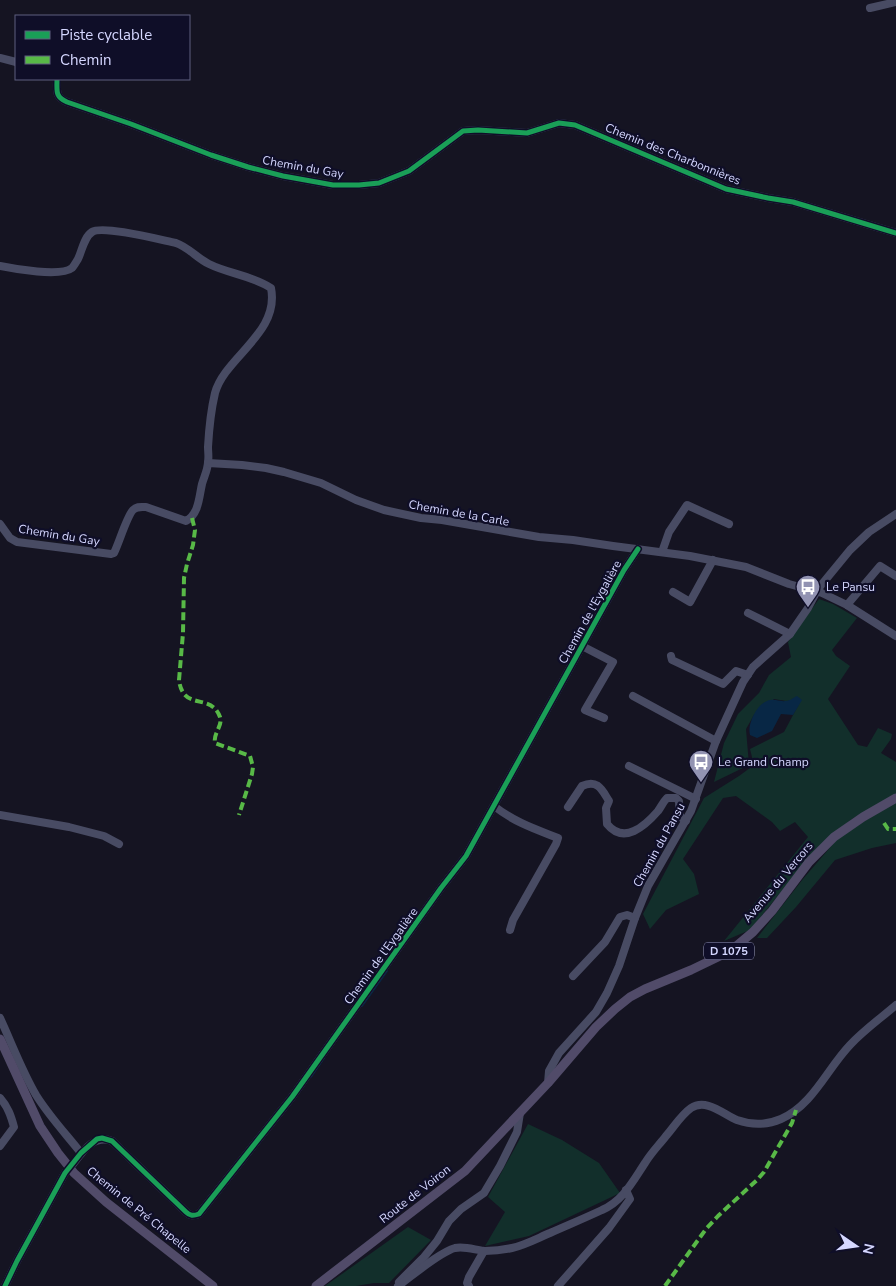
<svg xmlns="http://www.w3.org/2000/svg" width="896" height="1286" font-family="'Nunito Sans',sans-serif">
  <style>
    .green { fill: #122f2b }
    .water { fill: #082745 }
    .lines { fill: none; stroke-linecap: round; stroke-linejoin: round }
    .stream { stroke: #082745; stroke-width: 2 }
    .minor { stroke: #484b63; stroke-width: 8 }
    .major { stroke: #514b69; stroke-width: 9 }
    .quiet { stroke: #58b947; stroke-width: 4; stroke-dasharray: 8 4; stroke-linecap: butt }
    .cycleway-casing { stroke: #0f0e28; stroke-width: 8 }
    .cycleway { stroke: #1a9f57; stroke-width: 5 }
    .labels { text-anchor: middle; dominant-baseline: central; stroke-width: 4.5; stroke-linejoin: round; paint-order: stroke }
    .shield { fill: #0f0e28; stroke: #9a9bbe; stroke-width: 1 }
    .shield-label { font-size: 11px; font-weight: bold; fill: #d5d7ff }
    .street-label { font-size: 12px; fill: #d5d7ff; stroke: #0f0e28 }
    .poi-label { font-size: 12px; fill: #d5d7ff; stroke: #0f0e28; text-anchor: start }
  </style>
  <rect width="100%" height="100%" fill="#151422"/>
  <g class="green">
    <polygon points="819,599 833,604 857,618 832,650 836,656 850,666 828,699 858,745 867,747 878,728 892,734 891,739 881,753 896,762 896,795 852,819 818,847 750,930 724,941 808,837 795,822 780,831 772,822 736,796 723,798 683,859 694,874 699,894 666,910 650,929 643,914 704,798 739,776 754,765 750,749 784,732 801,700 786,701 774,699 754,715 746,729 749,765 714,782 724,743 738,714 759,693 769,675 791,657 788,642"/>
    <polygon points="896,802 896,843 872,848 835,860 796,907 767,938 757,938 803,879 840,836"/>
    <polygon points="528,1124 562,1140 599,1163 620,1193 529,1236 485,1246 505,1212 488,1197"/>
    <polygon points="408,1227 431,1240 389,1283 374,1283 356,1286 325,1286"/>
  </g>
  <path class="water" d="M797,696L802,700L793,715L781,714L772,731L757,738L750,735C747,725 756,705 767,701C775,698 779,702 786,701C790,701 794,697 797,696Z"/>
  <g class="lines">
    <g class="stream">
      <polyline points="362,1006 387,971"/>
      <polyline points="311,1077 324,1058"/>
    </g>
    <g class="minor">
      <polyline points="870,8 896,2"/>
      <polyline points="0,58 16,62"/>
      <path d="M57,79C57,91 55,97 67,102L131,124L211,155L248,167L283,176L333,185H359L379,183L409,171L463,131L478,130L527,133L559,123L575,125L726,189L768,198L793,202L896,233"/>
      <path d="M0,266C14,269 61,277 72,268C74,266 76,262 78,259C82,251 84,237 92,232C103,225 161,240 176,243C188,247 197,258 209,264C229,274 251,275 271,288C280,333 225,357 215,393C211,410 209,429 208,447C208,452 209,457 208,462C208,469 204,477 202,484C199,497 199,514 186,521L146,507C141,507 137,506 133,510C127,516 119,543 114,553L111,554L17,542L10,538L0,524"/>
      <polyline points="208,463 242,465 266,468 284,472 321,483 356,500 384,510 421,518 442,520 539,537 573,540 613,546 690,556 746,567 789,584 822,593 847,605 896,636"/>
      <polyline points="662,552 669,532 687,505 729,524"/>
      <polyline points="673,592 690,602 713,560"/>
      <polyline points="847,605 880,566 896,576"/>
      <polyline points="748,613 790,634"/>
      <polyline points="582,646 613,662 585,710 604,718"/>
      <polyline points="671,656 672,660 723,684 736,671 748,675"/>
      <polyline points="633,696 716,741"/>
      <polyline points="629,766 696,799"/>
      <path d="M494,806C514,822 535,829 558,838L556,844L513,920L510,930"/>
      <path d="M568,807L582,786C598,779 602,790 609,801L606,808L607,824C624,845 645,826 658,811C661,807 663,802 667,798H676L679,801C680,812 676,815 686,821"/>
      <polyline points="0,815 69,827 104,836 119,844"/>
      <polyline points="573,976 605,942 620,917 627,915 635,918"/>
      <path d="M0,1018C12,1044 22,1071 36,1095C49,1116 66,1134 81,1153"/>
      <polyline points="548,1083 549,1071 559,1053 596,1012 607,993 619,966 635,918 648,886 691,811 716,741 743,682 753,667 790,634 808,608 818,589 850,550 869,532 896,514"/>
      <path d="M0,1098C8,1107 11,1116 14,1127L0,1146"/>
      <path d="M73,1164C83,1151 94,1134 112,1141L186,1212C190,1216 193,1216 199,1214L292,1097L441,888L466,856L624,570L638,549"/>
      <polyline points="399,1282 424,1257 437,1241 449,1221 461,1209 484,1193 500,1166 517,1132 520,1113"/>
      <polyline points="5,1286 17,1261 65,1173"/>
      <path d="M398,1286C412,1276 440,1252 455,1248C465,1246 475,1250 485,1251C494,1251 503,1250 512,1248C525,1245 538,1238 550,1233C568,1225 585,1218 602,1210C623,1201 633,1181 645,1163C651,1153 659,1145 666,1136C674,1127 681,1115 691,1108C706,1098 723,1114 737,1120C751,1125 767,1125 781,1119C813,1105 827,1069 850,1045C864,1030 881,1018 896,1005"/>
      <polyline points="469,1286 467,1283 469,1277 484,1251"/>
      <polyline points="558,1286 609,1228 630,1199 626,1190"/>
    </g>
    <g class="major">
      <polyline points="0,1039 40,1126 58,1153 74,1173 106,1202 213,1286"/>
      <polyline points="316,1286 465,1171 548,1083 596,1027 615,1009 630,997 645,989 691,970 720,956 734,948 753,932 772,911 809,862 834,837 863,817 896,798"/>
    </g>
    <g class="quiet">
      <path d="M192,518L195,530L193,545L187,564L184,578L183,633L179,680C183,712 211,692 220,717C223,726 213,733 215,743L250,756L253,767L252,774L239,815"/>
      <polyline points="884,823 888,829 896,829"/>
      <polyline points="665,1286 706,1229 718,1216 757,1180 764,1172 792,1123 796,1110"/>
    </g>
    <defs>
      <g id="cycleway">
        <path d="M57,79C57,91 55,97 67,102L131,124L211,155L248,167L283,176L333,185H359L379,183L409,171L463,131L478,130L527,133L559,123L575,125L726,189L768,198L793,202L896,233"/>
        <path d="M5,1286L17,1261L65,1173L81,1153L97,1139L102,1138L112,1141L186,1212C190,1216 193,1216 199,1214L292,1097L441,888L466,856L624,570L638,549"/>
      </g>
    </defs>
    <use href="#cycleway" class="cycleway-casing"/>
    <use href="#cycleway" class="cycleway"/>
  </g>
  <defs>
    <symbol id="bus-pin" viewBox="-11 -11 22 30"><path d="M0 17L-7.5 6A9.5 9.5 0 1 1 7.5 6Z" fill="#9293b2" stroke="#0f0e28"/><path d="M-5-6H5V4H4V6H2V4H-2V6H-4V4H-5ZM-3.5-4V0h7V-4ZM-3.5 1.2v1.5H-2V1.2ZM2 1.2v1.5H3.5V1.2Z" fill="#fff"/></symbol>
  </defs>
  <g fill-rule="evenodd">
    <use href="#bus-pin" x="794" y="573" width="28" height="38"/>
    <use href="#bus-pin" x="687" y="748" width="28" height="38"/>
  </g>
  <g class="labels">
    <rect class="shield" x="704" y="942.5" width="50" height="17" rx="4"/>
    <g class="shield-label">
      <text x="729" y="951">D 1075</text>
    </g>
    <g class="street-label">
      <text transform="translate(673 154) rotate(22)">Chemin des Charbonnières</text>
      <text transform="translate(303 167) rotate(10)">Chemin du Gay</text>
      <text transform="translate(459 513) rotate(10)">Chemin de la Carle</text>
      <text transform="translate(59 535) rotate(9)">Chemin du Gay</text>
      <text transform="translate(590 612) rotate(-61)">Chemin de l'Eygalière</text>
      <text transform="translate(659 845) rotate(-61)">Chemin du Pansu</text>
      <text transform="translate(778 882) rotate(-50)">Avenue du Vercors</text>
      <text transform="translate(381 956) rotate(-54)">Chemin de l'Eygalière</text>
      <text transform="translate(415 1194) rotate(-38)">Route de Voiron</text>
      <text transform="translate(139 1210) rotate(39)">Chemin de Pré Chapelle</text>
    </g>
    <g class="poi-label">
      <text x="826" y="587">Le Pansu</text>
      <text x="718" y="762">Le Grand Champ</text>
    </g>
  </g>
  <rect x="15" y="15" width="175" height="65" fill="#0f0e28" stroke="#5e5e7e"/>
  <rect x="25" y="31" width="25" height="8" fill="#1a9f57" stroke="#5e5e7e"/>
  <text x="60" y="40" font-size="15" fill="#d5d7ff">Piste cyclable</text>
  <rect x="25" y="56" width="25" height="8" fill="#58b947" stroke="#5e5e7e"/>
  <text x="60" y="65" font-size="15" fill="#d5d7ff">Chemin</text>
  <g transform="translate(856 1246) rotate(103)" stroke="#0f0e28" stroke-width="4" paint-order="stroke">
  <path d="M0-4L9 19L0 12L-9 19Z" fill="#d5d7ff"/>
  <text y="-8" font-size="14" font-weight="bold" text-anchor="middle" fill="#d5d7ff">N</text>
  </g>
</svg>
